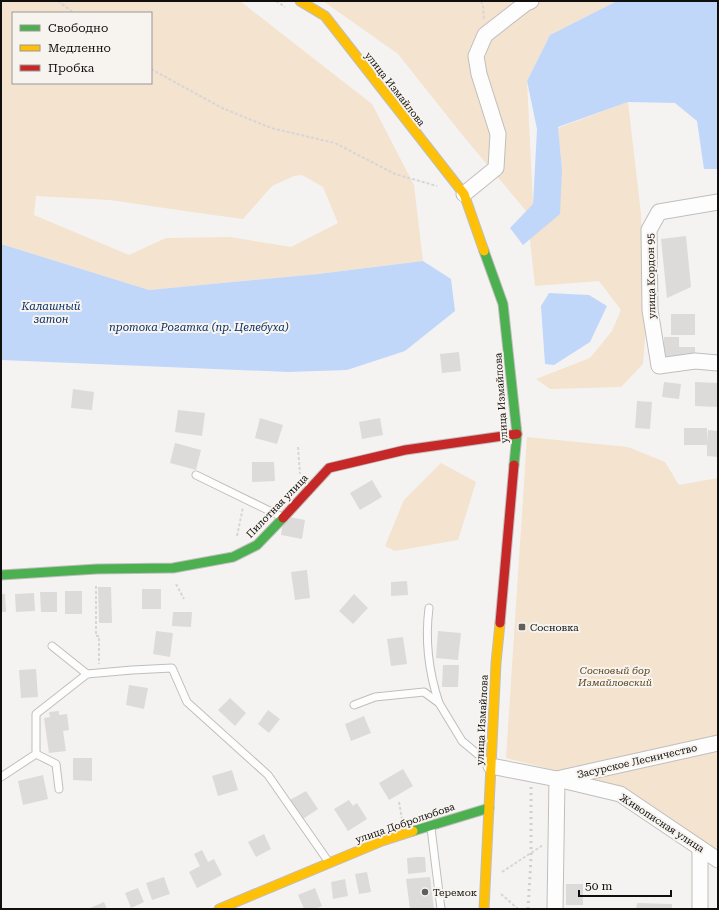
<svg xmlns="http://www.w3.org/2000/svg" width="719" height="910" font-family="'Roboto Serif',serif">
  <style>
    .green { fill: #f3e3cf; fill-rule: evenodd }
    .water { fill: #c0d7fa }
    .building { fill: #dcdbda }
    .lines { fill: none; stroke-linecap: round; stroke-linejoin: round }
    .lane-casing { stroke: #c0bebd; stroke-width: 9 }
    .street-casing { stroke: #c0bebd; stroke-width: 17 }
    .fast-casing { stroke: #c0bebd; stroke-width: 11 }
    .slow-casing { stroke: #c0bebd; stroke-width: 11 }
    .jam-casing { stroke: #c0bebd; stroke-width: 11 }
    .path { stroke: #d7d6d6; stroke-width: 2; stroke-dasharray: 3 2; stroke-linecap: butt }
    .lane { stroke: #fefdfd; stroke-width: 7 }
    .street { stroke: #fefdfd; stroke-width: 15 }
    .fast { stroke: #4caf50; stroke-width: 9 }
    .slow { stroke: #ffc107; stroke-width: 9 }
    .jam { stroke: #c62828; stroke-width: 9 }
    .rail { stroke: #d0cfce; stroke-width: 3; stroke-dasharray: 2 4; stroke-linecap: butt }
    .poi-dot { fill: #615f5d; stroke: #f7f4ef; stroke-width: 1.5 }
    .labels { text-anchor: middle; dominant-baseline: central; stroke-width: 4; stroke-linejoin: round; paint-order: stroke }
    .street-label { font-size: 10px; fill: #110f0e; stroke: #f7f4ef }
    .poi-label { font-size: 10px; fill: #110f0e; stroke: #f7f4ef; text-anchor: start }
    .park-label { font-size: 10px; font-style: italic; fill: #5d411a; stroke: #f7f4ef }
    .water-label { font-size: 11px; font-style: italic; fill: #072d67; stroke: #f7f4ef }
  </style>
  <rect width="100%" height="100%" fill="#f5f3f1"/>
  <g class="green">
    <path d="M1,1H240L372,104L414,185L423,261L318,274L149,290L1,244ZM13,13H151V83H13ZM302,175L323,187L338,223L291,247L230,237L166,238L129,255L34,215L36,196L110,200L185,211L243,219L272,186L294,176Z"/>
    <polygon points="323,1 617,1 550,35 527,81 533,204 562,169 558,128 628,102 641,214 646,326 643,364 621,387 550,389 536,379 590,358 612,331 621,310 599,281 535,286 527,212 464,137 398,54"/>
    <polygon points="527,437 628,447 665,462 679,485 718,478 718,853 621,787 506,758"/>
    <polygon points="441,463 476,482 458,540 395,551 385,546 404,500"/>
  </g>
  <g class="water">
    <polygon points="617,1 718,1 718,169 704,169 697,121 675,103 628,102 558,127 562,169 560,214 523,245 510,228 533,204 537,129 527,81 550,35"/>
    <polygon points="1,244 149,290 318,274 423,261 451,279 455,311 405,351 347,370 288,372 1,360"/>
    <polygon points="549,293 589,295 607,306 590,342 554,365 545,364 541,306"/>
  </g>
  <g class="building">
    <polygon points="686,236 691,287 667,298 661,239"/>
    <rect x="671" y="314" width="24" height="21"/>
    <polygon points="664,337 679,337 679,347 695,347 695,361 664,362"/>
    <polygon points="459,352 461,371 442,373 440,354"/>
    <polygon points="664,382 681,384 679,399 662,397"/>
    <polygon points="695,382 718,383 718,407 695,406"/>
    <polygon points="73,389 94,392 92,410 71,408"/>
    <polygon points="637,401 652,402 650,429 635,428"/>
    <polygon points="178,410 205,413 202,436 175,432"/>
    <polygon points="260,418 283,425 277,444 255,438"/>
    <polygon points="380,418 383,435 362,439 359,422"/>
    <polygon points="684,428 707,428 707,442 708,430 718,431 718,457 707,456 707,445 684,445"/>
    <polygon points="175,443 201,450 196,470 170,463"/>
    <polygon points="252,462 274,462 275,481 252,482"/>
    <polygon points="372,480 382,497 360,510 350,493"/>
    <polygon points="284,516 305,520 302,539 281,535"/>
    <polygon points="307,570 310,598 295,600 291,572"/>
    <polygon points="407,581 408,595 391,596 391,582"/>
    <polygon points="98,587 111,587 112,623 99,623"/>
    <rect x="142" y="589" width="19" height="20"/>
    <rect x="65" y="591" width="17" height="23"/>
    <polygon points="40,592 57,592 57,612 41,612"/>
    <polygon points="34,593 35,611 16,612 15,594"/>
    <polygon points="1,594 5,594 6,612 1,612"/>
    <polygon points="354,594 368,608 353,624 339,611"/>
    <polygon points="173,612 192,612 191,627 172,626"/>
    <polygon points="156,631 173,633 170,657 153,654"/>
    <polygon points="438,631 461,633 458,660 436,658"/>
    <polygon points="403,637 407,664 391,666 387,639"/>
    <polygon points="443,665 459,665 458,687 442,687"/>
    <polygon points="36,669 38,697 21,698 19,670"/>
    <polygon points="129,685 148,688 144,709 126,705"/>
    <polygon points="230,698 246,713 235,726 218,710"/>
    <polygon points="268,710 280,719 269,733 258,724"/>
    <polygon points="59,711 59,715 67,714 69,730 63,731 66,751 49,753 44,718 50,717 49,712"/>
    <polygon points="364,716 371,733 351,741 345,724"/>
    <polygon points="73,758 92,758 92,781 73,780"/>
    <polygon points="403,769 413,786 389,800 379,783"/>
    <polygon points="232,770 238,790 218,796 212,776"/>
    <polygon points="43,775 48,799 23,805 18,781"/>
    <polygon points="306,791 318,809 303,819 290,800"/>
    <polygon points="349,800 353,806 357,803 367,819 348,831 334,809"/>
    <polygon points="264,834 271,849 256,857 248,842"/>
    <polygon points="202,850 208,862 214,859 222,875 197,888 189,872 200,866 194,854"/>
    <polygon points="417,857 425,857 426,872 408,874 407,858"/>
    <polygon points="367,872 371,892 359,894 355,874"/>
    <polygon points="164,877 170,894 152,900 146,883"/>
    <polygon points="430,877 434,909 410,909 406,879"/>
    <polygon points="345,879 348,896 333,899 331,882"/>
    <rect x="566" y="884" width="17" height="21"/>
    <polygon points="138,888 144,902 131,908 125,893"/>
    <polygon points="315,888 322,906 315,909 304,909 298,895"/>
    <polygon points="104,902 107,909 88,909"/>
    <polygon points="637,903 672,904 672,909 636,909"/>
  </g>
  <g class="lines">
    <defs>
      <g id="lane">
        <polyline points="196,475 280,516"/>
        <path d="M429,608C425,639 429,673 439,703"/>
        <polyline points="52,646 87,674"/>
        <polyline points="354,705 375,697 424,692 439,703 462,741 487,762"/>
        <polyline points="36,754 56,764 59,789"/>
        <polyline points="1,777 36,754 36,714 87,674 132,670 172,668 187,702 268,775 328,861"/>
        <polyline points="431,828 441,909"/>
      </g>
      <g id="street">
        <polyline points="464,194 496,168 498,134 479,74 476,56 485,35 526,3 531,1"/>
        <polyline points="718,202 659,212 649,230 650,310 659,366 695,361 718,363"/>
        <polyline points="491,766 557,779 555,909"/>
        <polyline points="561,778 718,743"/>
        <polyline points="557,779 620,794 718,860"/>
        <polyline points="700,848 700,909"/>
      </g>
      <g id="fast">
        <polyline points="484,251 503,304 517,434 514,465"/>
        <polyline points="1,575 97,569 173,568 233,557 257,545 283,518"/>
        <polyline points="413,831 489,808"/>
      </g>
      <g id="slow">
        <polyline points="300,1 325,16 464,194 484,251"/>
        <polyline points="219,909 382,841 413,831"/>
        <polyline points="484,909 496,663 500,623"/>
      </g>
      <g id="jam">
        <polyline points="283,518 329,468 405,450 517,434"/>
        <polyline points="500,623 514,465"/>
      </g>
    </defs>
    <use href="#lane" class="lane-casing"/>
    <use href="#street" class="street-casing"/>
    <use href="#fast" class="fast-casing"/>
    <use href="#slow" class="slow-casing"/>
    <use href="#jam" class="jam-casing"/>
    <g class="path">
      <polyline points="58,1 74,13"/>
      <polyline points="276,1 285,7"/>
      <polyline points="481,1 483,6 484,20"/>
      <polyline points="151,69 222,108 271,128 335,143 395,174 437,186"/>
      <polyline points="298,447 300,474"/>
      <polyline points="237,536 243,507"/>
      <polyline points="176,584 184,599"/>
      <polyline points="96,586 96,636 99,636 99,664"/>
      <polyline points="399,802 402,819"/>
      <polyline points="502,872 543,845"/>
      <polyline points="501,894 518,909"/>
    </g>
    <use href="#lane" class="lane"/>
    <use href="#street" class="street"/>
    <use href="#fast" class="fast"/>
    <use href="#slow" class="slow"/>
    <use href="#jam" class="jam"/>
    <polyline class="rail" points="528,909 531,858 531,787"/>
  </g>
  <g class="poi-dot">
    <rect x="518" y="623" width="8" height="8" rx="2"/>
    <circle cx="425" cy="892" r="4"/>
  </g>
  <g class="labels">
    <g class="street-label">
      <text transform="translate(395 89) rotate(52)">улица Измайлова</text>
      <text transform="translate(651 276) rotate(-91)">улица Кордон 95</text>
      <text transform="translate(501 398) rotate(-94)">улица Измайлова</text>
      <text transform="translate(277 506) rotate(-46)">Пилотная улица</text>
      <text transform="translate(482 720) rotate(-87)">улица Измайлова</text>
      <text transform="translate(637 761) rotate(-13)">Засурское Лесничество</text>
      <text transform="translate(405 823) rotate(-19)">улица Добролюбова</text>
      <text transform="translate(662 823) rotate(33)">Живописная улица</text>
    </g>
    <g class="poi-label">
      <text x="530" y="627">Сосновка</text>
      <text x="433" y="892">Теремок</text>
    </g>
    <g class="park-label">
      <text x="615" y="670">Сосновый бор<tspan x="615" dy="12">Измайловский</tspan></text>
    </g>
    <g class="water-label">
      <text x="51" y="306">Калашный<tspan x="51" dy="13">затон</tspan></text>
      <text x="199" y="327">протока Рогатка (пр. Целебуха)</text>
    </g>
  </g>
  <rect width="719" height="910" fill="none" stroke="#110f0e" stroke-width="4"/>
  <rect x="12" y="12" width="140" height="72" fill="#f7f4ef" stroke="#9b9895"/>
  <rect x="20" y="25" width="20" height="6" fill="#4caf50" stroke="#9b9895"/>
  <text x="48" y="32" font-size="12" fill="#110f0e">Свободно</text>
  <rect x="20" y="45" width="20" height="6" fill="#ffc107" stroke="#9b9895"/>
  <text x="48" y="52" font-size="12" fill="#110f0e">Медленно</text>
  <rect x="20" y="65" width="20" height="6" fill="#c62828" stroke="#9b9895"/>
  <text x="48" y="72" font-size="12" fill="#110f0e">Пробка</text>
  <path d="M579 890v6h92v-6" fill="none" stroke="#110f0e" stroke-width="2"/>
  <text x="585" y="890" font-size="12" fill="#110f0e" stroke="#f7f4ef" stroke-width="3" paint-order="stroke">50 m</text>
</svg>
